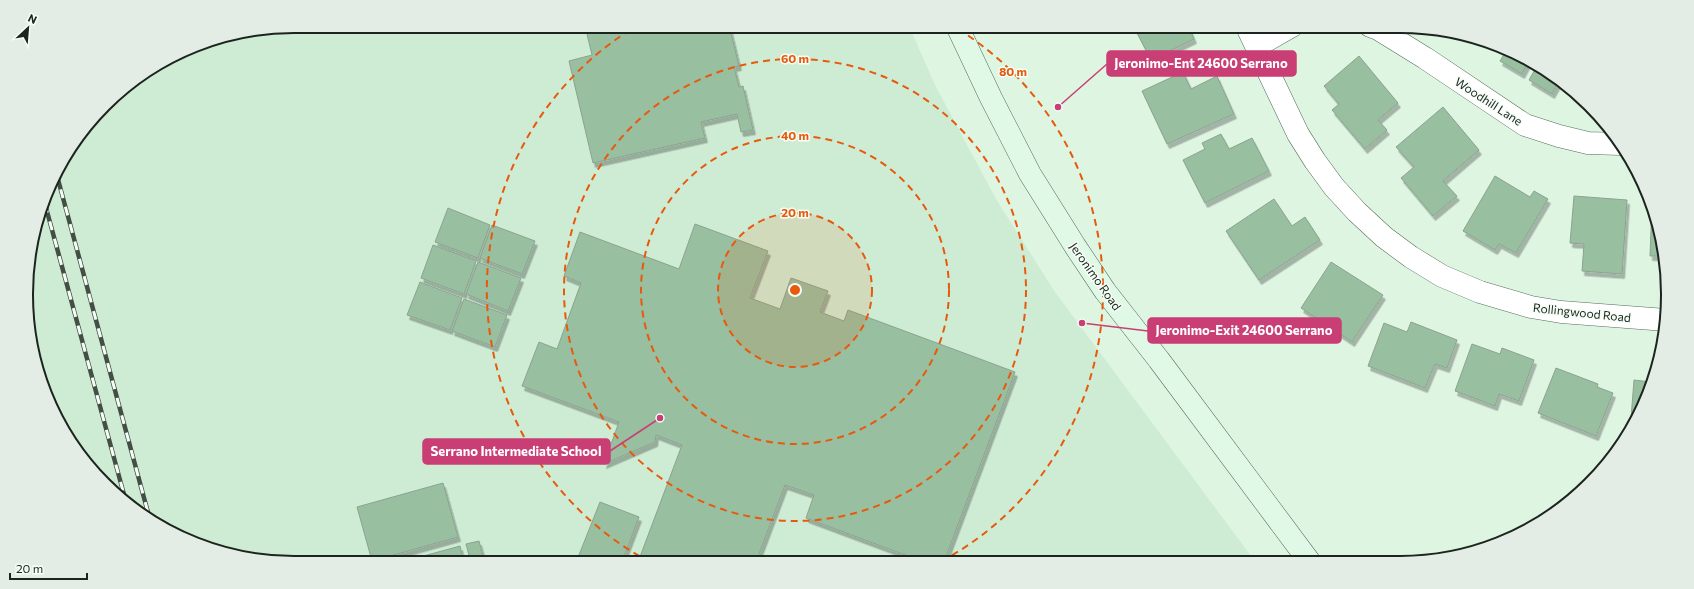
<svg xmlns="http://www.w3.org/2000/svg" width="1694" height="589" font-family="Commissioner,sans-serif">
  <style>
    .built { fill: #ceecd4 }
    .building { fill: #98bfa0; stroke: #8ca290; filter: url(#shadow) }
    .lines { fill: none; stroke-linecap: round; stroke-linejoin: round }
    .street-casing { stroke: #576c5b; stroke-width: 23 }
    .secondary-casing { stroke: #576c5b; stroke-width: 23 }
    .street { stroke: #fff; stroke-width: 22 }
    .secondary { stroke: #e0f9e6; stroke-width: 22 }
    .rail-casing { stroke: #434e45; stroke-width: 4.5 }
    .rail { stroke: #f5fef6; stroke-width: 3; stroke-dasharray: 9; stroke-linecap: butt }
    .ring { fill: none; stroke: #e8590c; stroke-width: 2; stroke-dasharray: 7 5 }
    .labels { text-anchor: middle; dominant-baseline: central; stroke-width: 3; stroke-linejoin: round; paint-order: stroke }
    .street-label { font-size: 12px; fill: #1c241e; stroke: #f5fef6 }
    .rim { fill: none; stroke: #1c241e; stroke-width: 2 }
    .centre { fill: #e8590c; stroke: #f5fef6; stroke-width: 2 }
    .ring-label { font-size: 12px; text-anchor: middle; font-weight: bold; fill: #e8590c; stroke: #f5fef6; stroke-width: 3; stroke-linejoin: round; paint-order: stroke }
    .leader { fill: none; stroke: #c93e74; stroke-width: 1.5 }
    .callout-dot { fill: #c93e74; stroke: #f5fef6; stroke-width: 1.5 }
    .callout { fill: #c93e74; stroke: #c93e74; stroke-width: 1.5 }
    .callout-label { font-size: 13px; text-anchor: middle; font-weight: bold; fill: #fff }
  </style>
  <defs>
    <filter id="shadow"><feDropShadow dx="2.5" dy="4.5" stdDeviation="0" flood-color="#0004"/></filter>
  </defs>
  <rect width="100%" height="100%" fill="#def5e2"/>
  <polygon class="built" points="910,28 935,85 996,199 1055,292 1254,560 295,563 225,554 145,518 104,484 71,444 35,364 27,312 28,260 54,176 82,131 117,93 192,46 242,31"/>
  <g class="building">
    <polygon points="1134,27 1189,27 1194,39 1151,60"/>
    <polygon points="695,29 730,29 739,66 734,67 739,87 743,86 753,130 741,132 737,114 701,122 705,138 593,163 569,61 592,55 586,30"/>
    <polygon points="1487,42 1518,54 1529,61 1522,74 1500,61 1505,53"/>
    <polygon points="1359,56 1398,103 1378,120 1387,130 1365,149 1332,110 1339,104 1324,86"/>
    <polygon points="1537,66 1560,80 1552,94 1529,80"/>
    <polygon points="1183,72 1191,89 1217,76 1234,114 1167,144 1142,91"/>
    <polygon points="1443,107 1479,150 1443,181 1457,196 1433,216 1401,178 1414,167 1396,147"/>
    <polygon points="1221,134 1229,149 1252,138 1269,171 1205,203 1183,160 1205,149 1202,143"/>
    <polygon points="1495,176 1530,197 1534,191 1548,199 1516,253 1499,244 1495,250 1463,231"/>
    <polygon points="1574,196 1627,200 1622,274 1582,271 1584,244 1570,243"/>
    <polygon points="1274,199 1292,226 1305,217 1320,240 1259,280 1226,231"/>
    <polygon points="1652,205 1654,208 1665,256 1650,256"/>
    <polygon points="448,208 490,225 478,258 435,242"/>
    <polygon points="695,224 768,251 750,298 780,309 791,278 828,291 820,312 844,321 848,310 1015,372 944,562 924,562 806,518 814,495 785,485 756,562 638,562 682,445 656,435 655,442 604,464 619,422 522,386 539,342 557,349 581,283 564,276 580,232 679,269"/>
    <polygon points="492,225 535,241 522,274 480,258"/>
    <polygon points="433,245 476,261 464,294 421,278"/>
    <polygon points="478,262 521,278 508,311 466,294"/>
    <polygon points="1331,262 1383,295 1352,342 1301,308"/>
    <polygon points="420,282 462,298 450,330 407,315"/>
    <polygon points="464,299 507,315 495,347 452,331"/>
    <polygon points="1411,322 1457,340 1447,368 1435,364 1425,388 1368,366 1384,323 1407,332"/>
    <polygon points="1472,344 1500,354 1502,348 1534,360 1519,401 1499,394 1495,406 1455,391"/>
    <polygon points="1556,368 1598,384 1597,387 1613,393 1596,436 1538,413"/>
    <polygon points="1634,380 1651,382 1630,431"/>
    <polygon points="443,483 458,537 372,561 357,507"/>
    <polygon points="600,502 639,517 622,562 599,562 579,555"/>
    <polygon points="479,541 485,563 471,563 466,544"/>
    <polygon points="460,546 464,563 398,563"/>
  </g>
  <g class="lines">
    <defs>
      <g id="street">
        <polyline points="1370,26 1378,29 1425,58 1525,125 1559,136 1588,143 1620,144"/>
        <polyline points="1247,27 1298,134 1315,161 1334,187 1357,212 1384,237 1411,257 1442,276 1480,292 1531,307 1561,312 1666,320"/>
        <polyline points="1257,46 1292,26"/>
      </g>
      <polyline id="secondary" points="958,28 991,98 1030,174 1075,246 1105,291 1159,360 1309,561"/>
    </defs>
    <use href="#street" class="street-casing"/>
    <use href="#secondary" class="secondary-casing"/>
    <use href="#street" class="street"/>
    <use href="#secondary" class="secondary"/>
    <defs>
      <g id="rail">
        <polyline points="56,172 150,520"/>
        <polyline points="45,204 126,502"/>
      </g>
    </defs>
    <use href="#rail" class="rail-casing"/>
    <use href="#rail" class="rail"/>
  </g>
  <circle cx="795" cy="290" r="77" fill="#e8590c" fill-opacity=".12"/>
  <g class="ring">
    <circle cx="795" cy="290" r="77"/>
    <circle cx="795" cy="290" r="154"/>
    <circle cx="795" cy="290" r="231"/>
    <path d="M650 562A308 308 0 0 1 630 30M958 29A308 308 0 0 1 942 561"/>
  </g>
  <g class="labels">
    <g class="street-label">
      <text transform="translate(1489 101) rotate(33)">Woodhill Lane</text>
      <text transform="translate(1096 276) rotate(55)">Jeronimo Road</text>
      <text transform="translate(1582 312) rotate(6)">Rollingwood Road</text>
    </g>
  </g>
  <path d="M0 0H1694V589H0ZM294 33H1400A261 261 0 0 1 1661 294V295A261 261 0 0 1 1400 556H294A261 261 0 0 1 33 295V294A261 261 0 0 1 294 33Z" fill="#e4ede5" fill-rule="evenodd"/>
  <path class="rim" d="M294 33H1400A261 261 0 0 1 1661 294V295A261 261 0 0 1 1400 556H294A261 261 0 0 1 33 295V294A261 261 0 0 1 294 33Z"/>
  <circle cx="795" cy="290" r="6" class="centre"/>
  <g class="ring-label">
    <text x="795" y="63">60 m</text>
    <text x="1013" y="76">80 m</text>
    <text x="795" y="140">40 m</text>
    <text x="795" y="217">20 m</text>
  </g>
  <path class="leader" d="M1058 107L1107 64M1082 323L1148 331M660 418L610 451"/>
  <g class="callout-dot">
    <circle cx="1058" cy="107" r="4"/>
    <circle cx="1082" cy="323" r="4"/>
    <circle cx="660" cy="418" r="4"/>
  </g>
  <g class="callout">
    <rect x="1107" y="51" width="189" height="25" rx="4"/>
    <rect x="1148" y="318" width="193" height="25" rx="4"/>
    <rect x="423" y="439" width="187" height="25" rx="4"/>
  </g>
  <g class="callout-label">
    <text x="1201" y="68">Jeronimo-Ent 24600 Serrano</text>
    <text x="1244" y="335">Jeronimo-Exit 24600 Serrano</text>
    <text x="516" y="456">Serrano Intermediate School</text>
  </g>
  <g transform="translate(28 28) rotate(26)" stroke="#f5fef6" stroke-width="3" paint-order="stroke">
  <path d="M0-3L7 15L0 10L-7 15Z" fill="#1c241e"/>
  <text y="-6" font-size="11" font-weight="bold" text-anchor="middle" fill="#1c241e">N</text>
  </g>
  <path d="M10 573v6h77v-6" fill="none" stroke="#1c241e" stroke-width="2"/>
  <text x="16" y="573" font-size="12" fill="#1c241e" stroke="#f5fef6" stroke-width="3" paint-order="stroke">20 m</text>
</svg>
